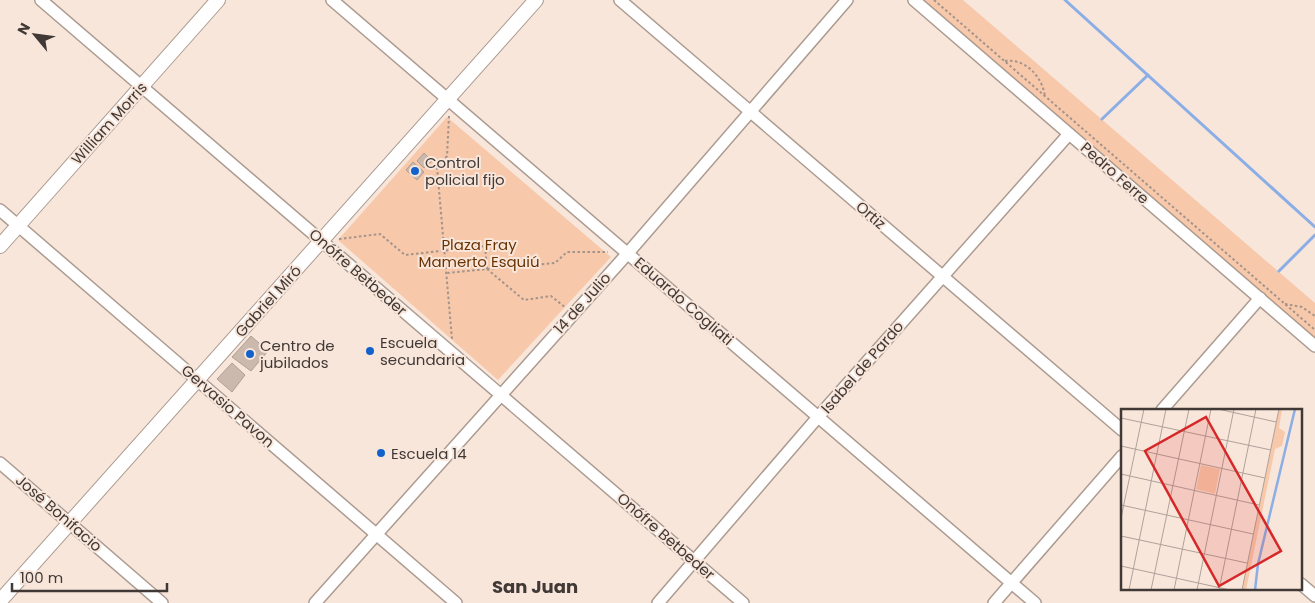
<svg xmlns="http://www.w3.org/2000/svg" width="1315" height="603" font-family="Poppins,sans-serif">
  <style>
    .green { fill: #f7c8aa }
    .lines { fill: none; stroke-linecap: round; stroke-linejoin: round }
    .stream { stroke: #8aaee5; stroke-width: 3 }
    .building { fill: #cbb9ae; stroke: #af9e93 }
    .minor-casing { stroke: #ac9b90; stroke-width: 14 }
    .tertiary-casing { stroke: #ac9b90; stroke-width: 16 }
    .path { stroke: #a2948c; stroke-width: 2; stroke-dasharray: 2.5 2.5; stroke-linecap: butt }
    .minor { stroke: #fff; stroke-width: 11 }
    .tertiary { stroke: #fff; stroke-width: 14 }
    .poi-dot { fill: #1361cb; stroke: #f9e6db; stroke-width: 2 }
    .labels { text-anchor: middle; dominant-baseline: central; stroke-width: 4; stroke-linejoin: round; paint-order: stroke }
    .street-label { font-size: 15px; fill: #413935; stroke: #f9e6db }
    .poi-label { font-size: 15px; fill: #413935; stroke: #f9e6db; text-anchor: start }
    .park-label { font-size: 15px; fill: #6a3303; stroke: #f9e6db }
    .quarter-label { font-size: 18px; font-weight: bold; fill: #413935; stroke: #f9e6db }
    .inset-river { fill: none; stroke: #8aaee5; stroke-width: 2.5 }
    .inset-road { fill: none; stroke: #afa199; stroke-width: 1 }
    .view { fill: #d62828; fill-opacity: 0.15; stroke: #d62828; stroke-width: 2.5 }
    .inset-edge { fill: none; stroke: #413935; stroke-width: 2.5 }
  </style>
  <rect width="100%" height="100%" fill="#f9e6db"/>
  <g class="green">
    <polygon points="918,0 963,0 1315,303 1315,339"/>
    <polygon points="447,117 611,257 498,380 338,240"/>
  </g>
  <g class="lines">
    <g class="stream">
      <polyline points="1065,0 1315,227"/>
      <polyline points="1102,119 1148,75"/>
      <polyline points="1279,271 1315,235"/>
    </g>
  </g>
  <g class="building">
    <polygon points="424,153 432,161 424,168 417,161"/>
    <polygon points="413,162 424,172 417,180 406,170"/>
    <polygon points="251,336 268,351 251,371 232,357"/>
    <polygon points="232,363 245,375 232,392 217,379"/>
  </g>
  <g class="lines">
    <defs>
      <g id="minor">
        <polyline points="41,0 743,603"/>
        <polyline points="332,0 1035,603"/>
        <polyline points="620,0 1122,430"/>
        <polyline points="914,0 1315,346"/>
        <polyline points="0,210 456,603"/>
        <polyline points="1162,410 1260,298"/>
        <polyline points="0,463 162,603"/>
        <polyline points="1301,584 1315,596"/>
        <polyline points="315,603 628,253 847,0"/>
        <polyline points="658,603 818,417 1069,134"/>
        <polyline points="994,603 1122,456"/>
      </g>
      <g id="tertiary">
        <polyline points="0,246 218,0"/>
        <polyline points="0,601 536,0"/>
      </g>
    </defs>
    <use href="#minor" class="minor-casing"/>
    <use href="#tertiary" class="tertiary-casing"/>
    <g class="path">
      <polyline points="934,0 1315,330"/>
      <path d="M1005,61C1026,58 1043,78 1045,97"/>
      <polyline points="449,116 447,156 437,167 452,339"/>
      <polyline points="339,239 380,234 405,255 485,246 487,269 447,273"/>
      <polyline points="487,269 555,263 567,252 608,252"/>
      <polyline points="487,269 524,300 551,296 566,308"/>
      <polyline points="1285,304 1302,307 1315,316"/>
    </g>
    <use href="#minor" class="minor"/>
    <use href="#tertiary" class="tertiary"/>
  </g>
  <g class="poi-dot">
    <circle cx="415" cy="171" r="5"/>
    <circle cx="370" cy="351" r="5"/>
    <circle cx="250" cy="354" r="5"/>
    <circle cx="381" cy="453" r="5"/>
  </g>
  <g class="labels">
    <g class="street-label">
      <text transform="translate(109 123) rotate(-48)">William Morris</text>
      <text transform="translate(1115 173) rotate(41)">Pedro Ferre</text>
      <text transform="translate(871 215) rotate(41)">Ortiz</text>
      <text transform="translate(358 272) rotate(41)">Onófre Betbeder</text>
      <text transform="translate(268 301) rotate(-48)">Gabriel Miró</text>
      <text transform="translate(684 301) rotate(41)">Eduardo Cogliati</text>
      <text transform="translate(582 303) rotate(-48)">14 de Julio</text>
      <text transform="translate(862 367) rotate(-49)">Isabel de Pardo</text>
      <text transform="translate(228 406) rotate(41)">Gervasio Pavon</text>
      <text transform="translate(59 513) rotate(41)">José Bonifacio</text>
      <text transform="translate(666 536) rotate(41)">Onófre Betbeder</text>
    </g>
    <g class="poi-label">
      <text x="425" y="162">Control<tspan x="425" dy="17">policial fijo</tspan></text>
      <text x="380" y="342">Escuela<tspan x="380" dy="17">secundaria</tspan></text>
      <text x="260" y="345">Centro de<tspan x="260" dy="17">jubilados</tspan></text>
      <text x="391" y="453">Escuela 14</text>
    </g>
    <g class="park-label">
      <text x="479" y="244">Plaza Fray<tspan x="479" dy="17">Mamerto Esquiú</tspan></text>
    </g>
    <g class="quarter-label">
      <text x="535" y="586">San Juan</text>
    </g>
  </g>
  <g transform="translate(1121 409)">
    <rect width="181" height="181" fill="#f9e6db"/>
    <path d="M158,0H161L158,19L164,23L161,37L154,40L125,181H121ZM80,56L99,60L94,85L75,80Z" fill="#f7c8aa"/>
    <path class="inset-river" d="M134,181L137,155L174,0"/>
    <path class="inset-road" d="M97,0L155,13M0,9L150,41M0,37L144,69M0,65L138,96M0,96L132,125M0,109L23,0M0,127L126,154M0,157L109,181M8,181L45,0M30,181L68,0M53,181L90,0M76,181L113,0M98,181L135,0M121,181L158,0"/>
    <path class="view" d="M85,8L160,142L98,177L24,42Z"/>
    <rect width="181" height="181" class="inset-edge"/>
  </g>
  <g transform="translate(35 35) rotate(299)" stroke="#f9e6db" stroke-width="4" paint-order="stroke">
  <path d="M0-4L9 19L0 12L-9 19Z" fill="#413935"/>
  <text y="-8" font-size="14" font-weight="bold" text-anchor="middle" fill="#413935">N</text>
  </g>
  <path d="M12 583v8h155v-8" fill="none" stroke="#413935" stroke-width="2.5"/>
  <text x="20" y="583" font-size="15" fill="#413935" stroke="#f9e6db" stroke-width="4" paint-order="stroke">100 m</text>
</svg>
